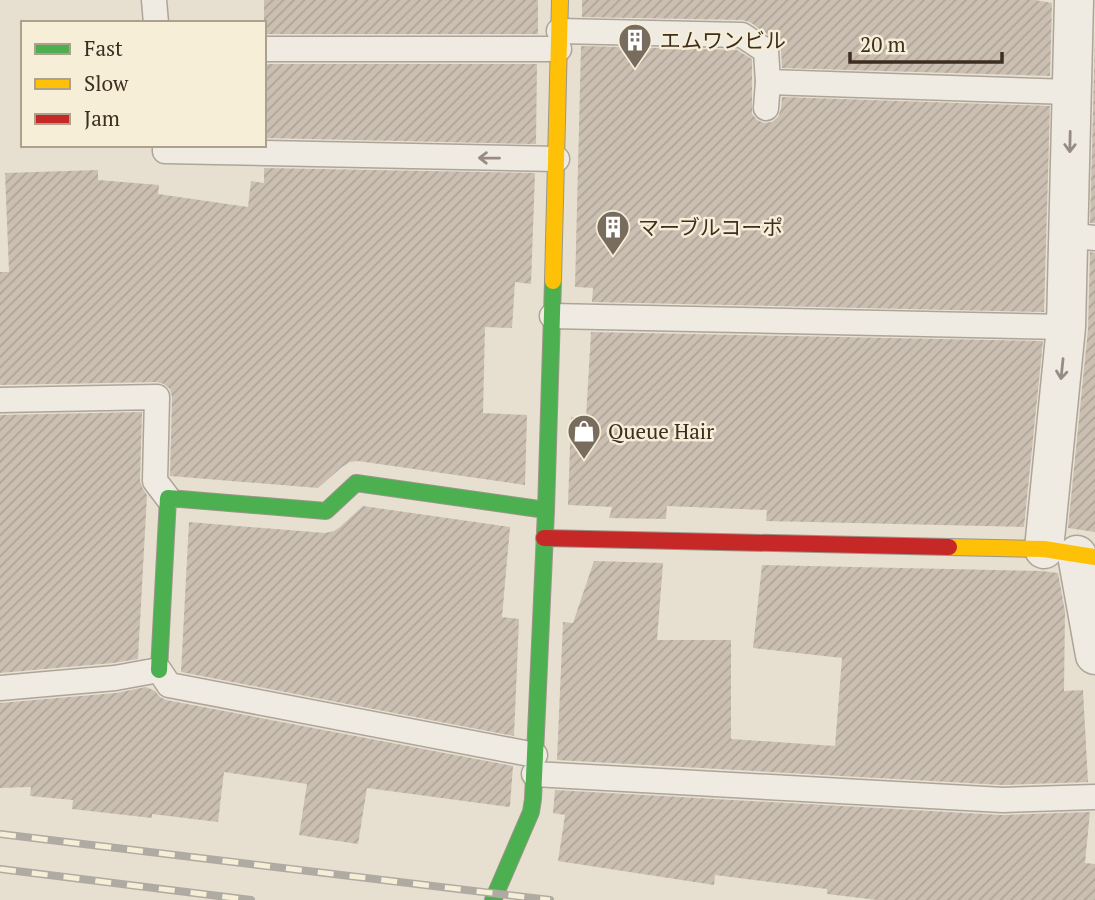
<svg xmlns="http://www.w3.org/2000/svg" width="1095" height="900" font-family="'PT Serif','Noto Sans JP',serif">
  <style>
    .building { fill: url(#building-hatch) }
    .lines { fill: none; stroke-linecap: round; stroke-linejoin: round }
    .lane-casing { stroke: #ada599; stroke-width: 27 }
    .street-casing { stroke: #ada599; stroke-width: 41 }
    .fast-casing { stroke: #9c958a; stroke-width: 18 }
    .slow-casing { stroke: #9c958a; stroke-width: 18 }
    .jam-casing { stroke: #9c958a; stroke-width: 18 }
    .lane { stroke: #efebe3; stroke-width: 24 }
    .street { stroke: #efebe3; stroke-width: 38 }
    .fast { stroke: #4caf50; stroke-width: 16 }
    .slow { stroke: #ffc107; stroke-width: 16 }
    .jam { stroke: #c62828; stroke-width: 16 }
    .rail-casing { stroke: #afaaa2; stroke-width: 8 }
    .rail { stroke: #f7eed8; stroke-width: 5; stroke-dasharray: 16; stroke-linecap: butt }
    .oneway { stroke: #968c82 }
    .labels { text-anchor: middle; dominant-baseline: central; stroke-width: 5; stroke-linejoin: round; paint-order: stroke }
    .poi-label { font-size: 21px; fill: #3d2e20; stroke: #f7eed8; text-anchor: start }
  </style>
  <defs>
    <pattern id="building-hatch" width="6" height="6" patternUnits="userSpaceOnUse" patternTransform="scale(1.75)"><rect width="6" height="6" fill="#cbbfb2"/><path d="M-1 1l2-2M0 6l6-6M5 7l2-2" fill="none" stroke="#afa499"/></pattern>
  </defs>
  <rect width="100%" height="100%" fill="#e7e0d1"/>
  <g class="building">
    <rect x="264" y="0" width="274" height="34"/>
    <polygon points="582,0 1035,0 1052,3 1050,76 782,68 781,50 779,43 750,22 742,20 582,17"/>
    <polygon points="1095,36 1095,223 1090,223"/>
    <polygon points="581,46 737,50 752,59 752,114 757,120 764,123 772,122 778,117 781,109 782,97 1050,106 1044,312 592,302 593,288 575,287"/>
    <polygon points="264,64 537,64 536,144 264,138"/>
    <polygon points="264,168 535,173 531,284 515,282 512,328 485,327 483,413 527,415 525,485 358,461 350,462 342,467 318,488 170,476 172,397 170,389 164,384 157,382 0,385 0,272 9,272 5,173 98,170 98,180 159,185 158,194 248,207 251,181 264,183"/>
    <polygon points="1090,252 1095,253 1095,532 1068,528 1088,329"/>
    <polygon points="591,332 1043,341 1024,527 766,521 767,510 667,506 666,519 609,518 612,507 568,505 571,417 586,418"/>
    <polygon points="142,412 140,481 143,489 147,495 138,659 113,663 0,673 0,415"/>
    <polygon points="363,506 510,527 502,617 519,619 514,736 181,672 189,522 325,533 334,531 340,527"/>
    <polygon points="594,561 663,563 657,640 731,640 731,739 835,746 842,658 753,648 762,565 1042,571 1058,573 1065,612 1064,691 1083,690 1088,782 1003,785 557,760 563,622 573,623"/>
    <polygon points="146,687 155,691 160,697 166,700 513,766 510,806 509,807 367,788 358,844 299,835 307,784 224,772 218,822 152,814 152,818 72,809 73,800 30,796 31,787 0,788 0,703 116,693"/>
    <polygon points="555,790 1002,815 1090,812 1085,863 1095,864 1095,900 877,900 827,894 827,889 715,875 714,885 558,861 565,815 553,813"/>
  </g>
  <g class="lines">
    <defs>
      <g id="lane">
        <polyline points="154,0 156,23"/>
        <polyline points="559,31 742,35 766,51 768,82 1071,92"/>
        <polyline points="264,49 559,49"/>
        <polyline points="766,108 768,82"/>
        <polyline points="165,145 165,151 557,159"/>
        <polyline points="1068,235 1095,238"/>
        <polyline points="552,316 1066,327"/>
        <polyline points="0,400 157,397 155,481 168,498"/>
        <polyline points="0,688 115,678 159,670 169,685 535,755"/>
        <polyline points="534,774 1003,800 1095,797"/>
      </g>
      <g id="street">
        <polyline points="1044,549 1066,327 1074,0"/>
        <polyline points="1077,555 1095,655"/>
      </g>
      <g id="fast">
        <polyline points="159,670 168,498 326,511 356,483 546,510"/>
        <polyline points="493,900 531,812 533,799 546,510 553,281"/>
      </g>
      <g id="slow">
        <polyline points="553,281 560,0"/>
        <polyline points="949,547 1044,549 1095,557"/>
      </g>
      <polyline id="jam" points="544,538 949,547"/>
    </defs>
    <use href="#lane" class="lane-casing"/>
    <use href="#street" class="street-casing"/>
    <use href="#fast" class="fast-casing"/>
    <use href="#slow" class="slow-casing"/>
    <use href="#jam" class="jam-casing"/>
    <use href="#lane" class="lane"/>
    <use href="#street" class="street"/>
    <use href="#fast" class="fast"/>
    <use href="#slow" class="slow"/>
    <use href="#jam" class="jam"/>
    <defs>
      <g id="rail">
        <polyline points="0,834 550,900"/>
        <polyline points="0,869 251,900"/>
      </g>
    </defs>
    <use href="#rail" class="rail-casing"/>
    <use href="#rail" class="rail"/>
  </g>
  <defs><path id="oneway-shaft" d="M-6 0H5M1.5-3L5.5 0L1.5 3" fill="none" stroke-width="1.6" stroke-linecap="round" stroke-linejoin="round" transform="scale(1.75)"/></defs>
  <g class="oneway">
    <use href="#oneway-shaft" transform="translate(1070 142) rotate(91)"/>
    <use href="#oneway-shaft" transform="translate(489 158) rotate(-179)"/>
    <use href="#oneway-shaft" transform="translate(1062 369) rotate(96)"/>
  </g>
  <defs>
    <symbol id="building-pin" viewBox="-11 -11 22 30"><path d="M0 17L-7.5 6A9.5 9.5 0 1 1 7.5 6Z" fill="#786c5e" stroke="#f7eed8"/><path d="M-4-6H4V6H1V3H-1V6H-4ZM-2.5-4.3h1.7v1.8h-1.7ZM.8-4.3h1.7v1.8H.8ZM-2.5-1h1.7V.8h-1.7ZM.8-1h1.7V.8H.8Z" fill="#fff"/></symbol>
    <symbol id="shop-pin" viewBox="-11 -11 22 30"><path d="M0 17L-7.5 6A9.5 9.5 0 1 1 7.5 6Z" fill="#786c5e" stroke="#f7eed8"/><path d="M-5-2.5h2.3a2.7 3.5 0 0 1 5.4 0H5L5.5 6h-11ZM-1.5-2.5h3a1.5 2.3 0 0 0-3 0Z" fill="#fff"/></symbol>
  </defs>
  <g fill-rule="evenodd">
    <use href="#building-pin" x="616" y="21" width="38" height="52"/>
    <use href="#building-pin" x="594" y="208" width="38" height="52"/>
    <use href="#shop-pin" x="565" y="412" width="38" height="52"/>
  </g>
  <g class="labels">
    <g class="poi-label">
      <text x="660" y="40">エムワンビル</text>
      <text x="638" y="227">マーブルコーポ</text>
      <text x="608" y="431">Queue Hair</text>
    </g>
  </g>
  <rect x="21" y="21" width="245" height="126" fill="#f7eed8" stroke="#ada18e" stroke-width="2"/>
  <rect x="35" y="44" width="35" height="10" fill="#4caf50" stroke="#ada18e" stroke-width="2"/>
  <text x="84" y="56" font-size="21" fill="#3d2e20">Fast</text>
  <rect x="35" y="79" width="35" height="10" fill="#ffc107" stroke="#ada18e" stroke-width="2"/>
  <text x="84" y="91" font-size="21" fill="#3d2e20">Slow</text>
  <rect x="35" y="114" width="35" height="10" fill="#c62828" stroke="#ada18e" stroke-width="2"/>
  <text x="84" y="126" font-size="21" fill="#3d2e20">Jam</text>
  <path d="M850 52v10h152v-10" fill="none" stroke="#3d2e20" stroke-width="3.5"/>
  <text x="860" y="52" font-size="21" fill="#3d2e20" stroke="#f7eed8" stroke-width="5" paint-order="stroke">20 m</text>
</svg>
